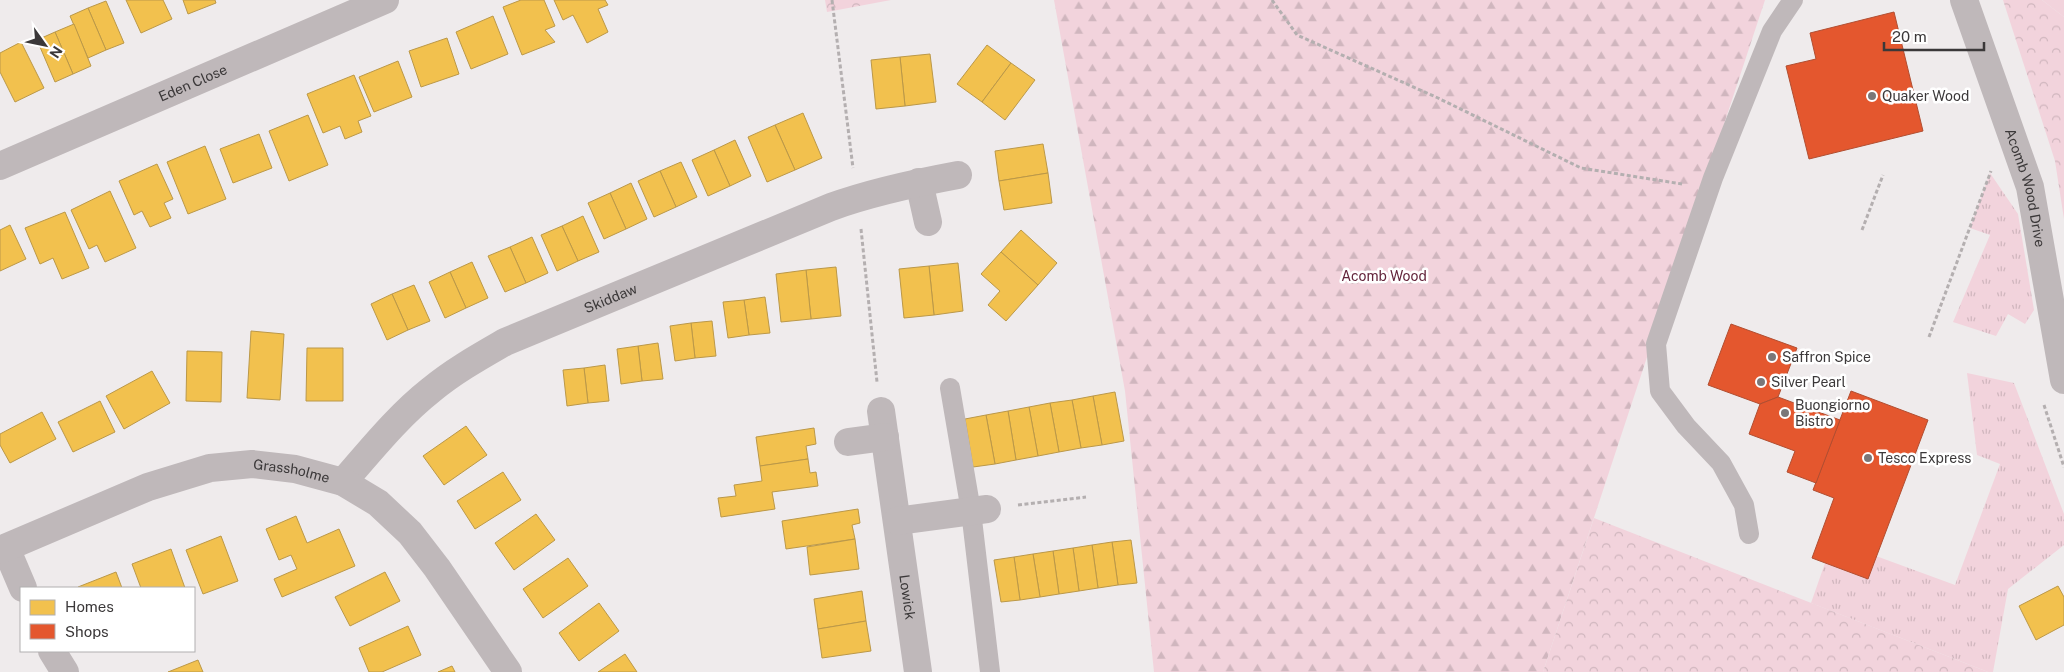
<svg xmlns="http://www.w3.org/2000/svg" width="2064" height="672" font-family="'Public Sans',sans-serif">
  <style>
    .grass { fill: url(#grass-tufts) }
    .forest { fill: url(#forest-firs) }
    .park { fill: url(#park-crowns) }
    .homes { fill: #f2c14e; stroke: #bb9848 }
    .shops { fill: #e4572e; stroke: #b14e31 }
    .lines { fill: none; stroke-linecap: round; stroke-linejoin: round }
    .path { stroke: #b4afb0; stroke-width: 3; stroke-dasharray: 4 2.5; stroke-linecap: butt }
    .service { stroke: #bfb8ba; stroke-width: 20 }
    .minor { stroke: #bfb8ba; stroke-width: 28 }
    .poi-dot { fill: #7a7778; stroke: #fff; stroke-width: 2 }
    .labels { text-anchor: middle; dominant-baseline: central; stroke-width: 5; stroke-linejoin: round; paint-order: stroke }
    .street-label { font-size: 14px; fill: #3b3839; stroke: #fff }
    .poi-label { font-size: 14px; fill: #3b3839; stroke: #fff; text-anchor: start }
    .park-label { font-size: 14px; fill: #63243b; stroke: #fff }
  </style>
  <defs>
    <pattern id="grass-tufts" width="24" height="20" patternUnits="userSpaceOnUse" patternTransform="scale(1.25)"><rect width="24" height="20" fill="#f2d3dc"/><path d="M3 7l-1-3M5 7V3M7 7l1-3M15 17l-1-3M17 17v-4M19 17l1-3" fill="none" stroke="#d0b6be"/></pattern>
    <pattern id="forest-firs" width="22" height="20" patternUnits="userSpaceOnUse" patternTransform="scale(1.25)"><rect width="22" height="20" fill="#f2d3dc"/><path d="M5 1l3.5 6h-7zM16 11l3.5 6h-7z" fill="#d0b6be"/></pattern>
    <pattern id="park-crowns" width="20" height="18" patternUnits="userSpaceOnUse" patternTransform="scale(1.25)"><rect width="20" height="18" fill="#f2d3dc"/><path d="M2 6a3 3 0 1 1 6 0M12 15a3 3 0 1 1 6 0" fill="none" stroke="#d0b6be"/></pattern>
  </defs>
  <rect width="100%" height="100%" fill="#efebec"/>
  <g class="grass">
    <polygon points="1990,173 2018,214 2034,310 2025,324 2008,314 1996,336 1953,322 1990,235 1970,228"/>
    <polygon points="1967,373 2014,383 2064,514 2064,545 2008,589 1993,672 1988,672 1811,603 1825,563 1876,556 1955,585 2000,464 1977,455"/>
  </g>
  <g class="forest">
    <polygon points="1054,0 1765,0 1543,672 1154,672 1125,391"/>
    <polygon points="2042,0 2064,0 2064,17"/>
  </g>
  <g class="park">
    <polygon points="825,0 891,0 827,12"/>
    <polygon points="2003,0 2042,0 2064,17 2064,219 2055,161"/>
    <polygon points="1594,518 1988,672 1543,672"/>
  </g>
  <g class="homes">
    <polygon points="126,0 163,0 172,19 141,33"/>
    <polygon points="183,0 215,0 216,3 188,14"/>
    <polygon points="521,0 544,0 555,26 545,30 555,42 522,55 503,7"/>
    <polygon points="554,0 605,0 608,5 598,9 608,32 587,43 573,15 563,20"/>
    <polygon points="106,1 124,43 106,50 88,8"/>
    <polygon points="88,8 106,50 88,58 70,16"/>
    <polygon points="493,16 508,54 471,69 456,32"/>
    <polygon points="74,24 91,66 73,74 55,32"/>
    <polygon points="55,32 73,74 55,82 37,40"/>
    <polygon points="447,38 459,74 421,87 409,51"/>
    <polygon points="21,42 44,88 15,102 0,72 0,53"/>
    <polygon points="987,45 1011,63 982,102 957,84"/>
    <polygon points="930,54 936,102 905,106 900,57"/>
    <polygon points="900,57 905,106 876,109 871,60"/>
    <polygon points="398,61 412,97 374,112 359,77"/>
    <polygon points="1011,63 1035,80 1005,120 982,102"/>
    <polygon points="354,75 371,116 358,121 362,132 345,139 340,126 323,133 307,94"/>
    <polygon points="803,113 822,158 795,170 775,125"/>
    <polygon points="308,115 328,165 289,181 269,131"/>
    <polygon points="775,125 795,170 767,182 748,137"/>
    <polygon points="259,134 272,168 233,183 220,149"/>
    <polygon points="735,140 751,176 730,186 714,150"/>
    <polygon points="1043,144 1048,173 999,181 995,151"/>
    <polygon points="205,146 226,199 188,214 167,162"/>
    <polygon points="714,150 730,186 708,196 692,160"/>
    <polygon points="681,162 697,197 676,207 660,171"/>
    <polygon points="157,164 173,199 164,203 171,218 150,227 142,211 134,215 119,181"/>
    <polygon points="660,171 676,207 654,217 638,181"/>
    <polygon points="1048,173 1052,203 1004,210 999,181"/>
    <polygon points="631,183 647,219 626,229 610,193"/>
    <polygon points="110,191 136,248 105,262 97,245 89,249 71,210"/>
    <polygon points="610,193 626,229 604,239 588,203"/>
    <polygon points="65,212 89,268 62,279 53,258 40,264 25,228"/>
    <polygon points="583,216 599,252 578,261 562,226"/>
    <polygon points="10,225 26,259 0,271 0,230"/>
    <polygon points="562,226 578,261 557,271 541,235"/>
    <polygon points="1021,230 1057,263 1038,285 1001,252"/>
    <polygon points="532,237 548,273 526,283 510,247"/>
    <polygon points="510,247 526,283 505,292 488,256"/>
    <polygon points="1001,252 1038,285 1006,321 988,305 1000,291 981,274"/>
    <polygon points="472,262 488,298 466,308 450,272"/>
    <polygon points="958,263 963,311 934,315 929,266"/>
    <polygon points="929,266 934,315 904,318 899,269"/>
    <polygon points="836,267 841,316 811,319 806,270"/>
    <polygon points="806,270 811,319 781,322 776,274"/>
    <polygon points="450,272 466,308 445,318 429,282"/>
    <polygon points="414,285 430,321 408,330 392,294"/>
    <polygon points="392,294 408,330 387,340 371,304"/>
    <polygon points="765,297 770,333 749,335 744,300"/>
    <polygon points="744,300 749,335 728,338 723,302"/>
    <polygon points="712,321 716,356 695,358 691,323"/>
    <polygon points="691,323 695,358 675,361 670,326"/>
    <polygon points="251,331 284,334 280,400 247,398"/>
    <polygon points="658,343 663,379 642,381 638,346"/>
    <polygon points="638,346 642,381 621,384 617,349"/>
    <polygon points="307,348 343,348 343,401 306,401"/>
    <polygon points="187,351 222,352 221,402 186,401"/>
    <polygon points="605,365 609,401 588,403 584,368"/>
    <polygon points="584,368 588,403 567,406 563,370"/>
    <polygon points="152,371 170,403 124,429 106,396"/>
    <polygon points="1115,392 1124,441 1102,445 1093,396"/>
    <polygon points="1093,396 1102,445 1081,448 1072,400"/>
    <polygon points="1072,400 1081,448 1059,452 1050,403"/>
    <polygon points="100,401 115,432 73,452 58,422"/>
    <polygon points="1050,403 1059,452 1038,456 1029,407"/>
    <polygon points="1029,407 1038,456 1016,460 1008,411"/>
    <polygon points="1008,411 1016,460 995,464 986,415"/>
    <polygon points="42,412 56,439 10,463 0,445 0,434"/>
    <polygon points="986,415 995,464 973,467 965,419"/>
    <polygon points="466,426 487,455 444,485 423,456"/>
    <polygon points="814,428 816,444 806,446 808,459 760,466 756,437"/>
    <polygon points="808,459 810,473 816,472 818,486 772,492 775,509 721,517 718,498 736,496 734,485 762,481 760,466"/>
    <polygon points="503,472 521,500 475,529 457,501"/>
    <polygon points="858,509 860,523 852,525 855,539 786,549 782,521"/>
    <polygon points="536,514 555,540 514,570 495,543"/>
    <polygon points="296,516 307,543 339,529 355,566 282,597 274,579 297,569 291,555 279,560 266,529"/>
    <polygon points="221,536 238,581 203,594 186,550"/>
    <polygon points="855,539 859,569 810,575 807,547"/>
    <polygon points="1131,540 1137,583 1118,585 1112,542"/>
    <polygon points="1112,542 1118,585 1098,588 1092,545"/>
    <polygon points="1092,545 1098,588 1079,591 1073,548"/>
    <polygon points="1073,548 1079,591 1059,594 1053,551"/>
    <polygon points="171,549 185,588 141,588 132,564"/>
    <polygon points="1053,551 1059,594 1040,597 1033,554"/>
    <polygon points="1033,554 1040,597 1020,600 1014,557"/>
    <polygon points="1014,557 1020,600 1001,602 994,560"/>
    <polygon points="568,558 588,586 543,618 523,589"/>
    <polygon points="116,572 122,588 78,588 78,587"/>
    <polygon points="385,572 400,601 350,626 335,597"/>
    <polygon points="2058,586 2064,597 2064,625 2036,640 2019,606"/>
    <polygon points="862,591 866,621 818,629 814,599"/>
    <polygon points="599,603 619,631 579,661 559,633"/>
    <polygon points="866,621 871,651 822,658 818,629"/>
    <polygon points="408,626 421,655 382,672 369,672 359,648"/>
    <polygon points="625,654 637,672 598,672"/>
    <polygon points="198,660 203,672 168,672"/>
    <polygon points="452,666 455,672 438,672"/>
  </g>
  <g class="shops">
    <polygon points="1894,12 1923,131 1809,159 1786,66 1816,59 1810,33"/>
    <polygon points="1731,324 1797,348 1778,397 1760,404 1708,385"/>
    <polygon points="1851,391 1928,420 1868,579 1812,558 1834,498 1813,490"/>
    <polygon points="1778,397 1840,420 1816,483 1787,472 1795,451 1749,434 1760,404"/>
  </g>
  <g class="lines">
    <g class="path">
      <polyline points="832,0 853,168"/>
      <polyline points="1272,0 1297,35 1438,98 1581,168 1682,184"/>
      <polyline points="861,229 877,382"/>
      <polyline points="1862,230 1883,175"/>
      <polyline points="1929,337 1991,171"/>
      <polyline points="2044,405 2064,467"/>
      <polyline points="1018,505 1086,497"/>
    </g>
    <g class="service">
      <polyline points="950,388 971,511 990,672"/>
      <polyline points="1749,534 1744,505 1721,463 1686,426 1660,391 1656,344 1713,178 1772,31 1793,0"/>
    </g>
    <g class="minor">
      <path id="s1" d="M1964,0L2030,187L2064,380"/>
      <path id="s2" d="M0,166L385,0"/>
      <polyline points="919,182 928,222"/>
      <path id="s3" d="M881,411L918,672"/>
      <polyline points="848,442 885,437"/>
      <path id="s4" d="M343,482C371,450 398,416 431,390C454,371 479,357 505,342L831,207C872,192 915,183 958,175"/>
      <polyline points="897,521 987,509"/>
      <polyline points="6,548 23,588"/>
      <path id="s5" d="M0,550L148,487L210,468L252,464L295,469L343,482L378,503L410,533L437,568L508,672"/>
      <polyline points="52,651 65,672"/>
    </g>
  </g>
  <g class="poi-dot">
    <circle cx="1872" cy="96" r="5"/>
    <circle cx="1772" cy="357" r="5"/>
    <circle cx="1761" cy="382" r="5"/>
    <circle cx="1785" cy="413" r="5"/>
    <circle cx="1868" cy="458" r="5"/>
  </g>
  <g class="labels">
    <g class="street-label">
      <text stroke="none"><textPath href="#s2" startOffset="210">Eden Close</textPath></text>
      <text stroke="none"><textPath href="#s1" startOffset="198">Acomb Wood Drive</textPath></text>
      <text stroke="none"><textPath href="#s4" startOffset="330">Skiddaw</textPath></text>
      <text stroke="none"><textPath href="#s5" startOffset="308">Grassholme</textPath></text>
      <text stroke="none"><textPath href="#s3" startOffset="188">Lowick</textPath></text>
    </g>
    <g class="poi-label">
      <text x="1882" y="96">Quaker Wood</text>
      <text x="1782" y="357">Saffron Spice</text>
      <text x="1771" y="382">Silver Pearl</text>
      <text x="1795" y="405">Buongiorno<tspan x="1795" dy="16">Bistro</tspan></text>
      <text x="1878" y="458">Tesco Express</text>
    </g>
    <g class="park-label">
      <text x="1384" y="276">Acomb Wood</text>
    </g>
  </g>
  <rect x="20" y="587" width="175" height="65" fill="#ffffff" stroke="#b1afb0"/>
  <rect x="30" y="600" width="25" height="15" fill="#f2c14e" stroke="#b1afb0"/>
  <text x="65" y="612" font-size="15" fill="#3b3839">Homes</text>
  <rect x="30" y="624" width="25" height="15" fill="#e4572e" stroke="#b1afb0"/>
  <text x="65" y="637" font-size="15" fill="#3b3839">Shops</text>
  <g transform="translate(45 45) rotate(123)" stroke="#ffffff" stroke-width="4" paint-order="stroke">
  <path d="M0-4L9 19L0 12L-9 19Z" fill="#3b3839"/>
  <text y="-8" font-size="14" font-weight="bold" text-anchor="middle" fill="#3b3839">N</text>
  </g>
  <path d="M1884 42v8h100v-8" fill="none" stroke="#3b3839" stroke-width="2.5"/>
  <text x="1892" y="42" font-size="15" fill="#3b3839" stroke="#ffffff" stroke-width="4" paint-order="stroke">20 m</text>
</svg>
